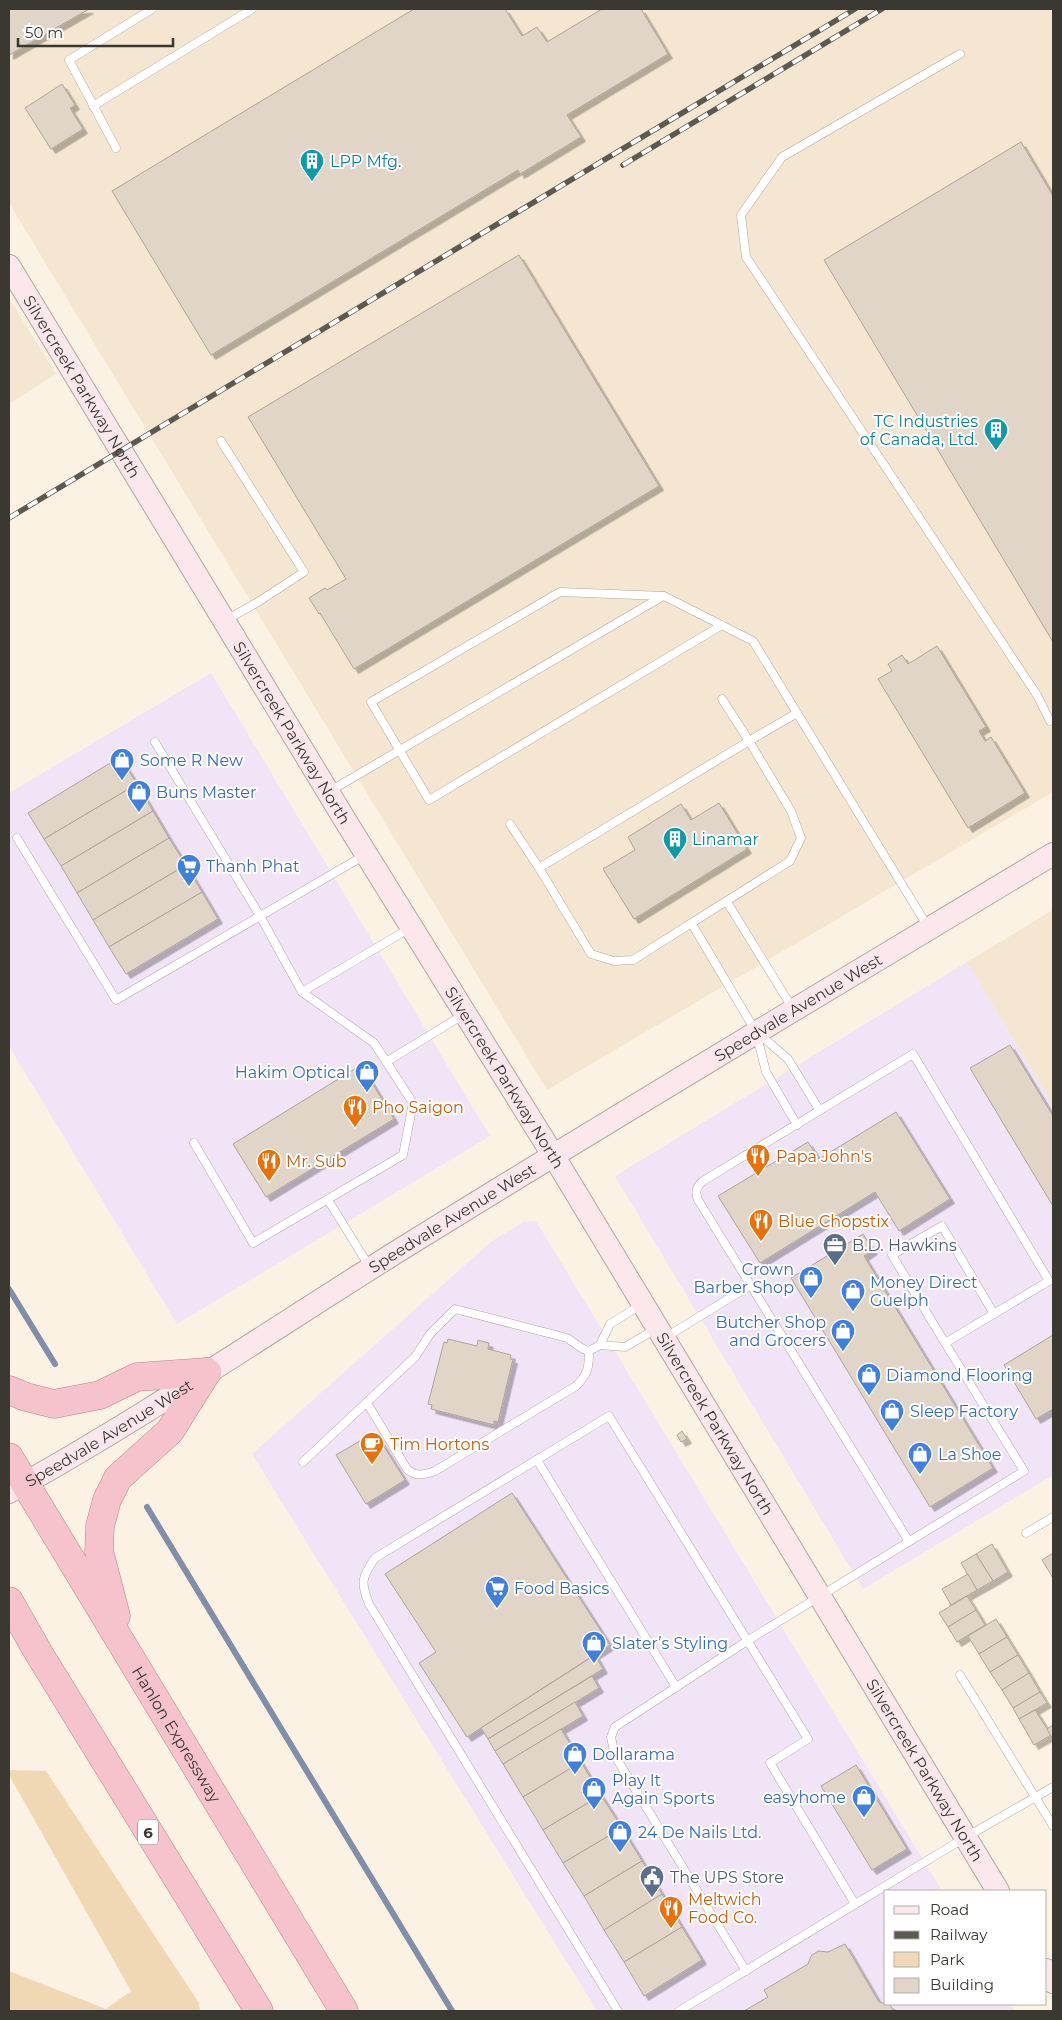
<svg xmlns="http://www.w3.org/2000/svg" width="1062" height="2020" font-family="Montserrat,sans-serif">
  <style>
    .commercial { fill: #f1e4f7 }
    .built { fill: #f4e6d0 }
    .green { fill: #f0d8b4 }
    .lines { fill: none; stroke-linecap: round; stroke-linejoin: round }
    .stream { stroke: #818ea8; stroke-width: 6 }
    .building { fill: #e0d5c7; stroke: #afa497; filter: url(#shadow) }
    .service-casing { stroke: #b1a89a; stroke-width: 9 }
    .secondary-casing { stroke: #b1a89a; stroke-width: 24 }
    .trunk-casing { stroke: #b3888e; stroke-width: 29 }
    .service { stroke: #fff; stroke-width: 8 }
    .secondary { stroke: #fce8ec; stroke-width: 22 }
    .trunk { stroke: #f6c2cc; stroke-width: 28 }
    .rail-casing { stroke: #5d5850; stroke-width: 5.5 }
    .rail { stroke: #fff; stroke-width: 4; stroke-dasharray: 11; stroke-linecap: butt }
    .labels { text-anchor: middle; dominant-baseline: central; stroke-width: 4; stroke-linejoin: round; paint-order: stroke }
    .shield { fill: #fff; stroke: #76736f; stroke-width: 1 }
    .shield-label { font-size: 15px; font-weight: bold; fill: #3b3731 }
    .culture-label { font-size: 16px; fill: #0d838f; stroke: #fff; text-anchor: start }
    .street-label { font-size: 16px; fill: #3b3731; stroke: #fff }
    .shop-label { font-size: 16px; fill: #366cbe; stroke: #fff; text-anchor: start }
    .food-label { font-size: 16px; fill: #c56008; stroke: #fff; text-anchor: start }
    .service-label { font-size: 16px; fill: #4e5e75; stroke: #fff; text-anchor: start }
  </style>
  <defs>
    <filter id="shadow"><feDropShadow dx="4.5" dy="4.5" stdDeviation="0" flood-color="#0004"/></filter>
  </defs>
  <rect width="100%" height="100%" fill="#fcf2e3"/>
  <g class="commercial">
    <polygon points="211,673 490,1136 177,1324 9,1046 9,793"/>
    <polygon points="967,962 1053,1105 1053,1475 863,1589 615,1176"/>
    <polygon points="536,1221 942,1891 886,1891 886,2004 1010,2004 1014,2011 597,2011 252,1454 492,1241 523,1222"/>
  </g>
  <g class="built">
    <polygon points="9,9 1053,9 1053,792 547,1090 9,203"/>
    <polygon points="9,298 56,374 9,404"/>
    <polygon points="1053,910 1053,1105 967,962"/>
  </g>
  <polygon class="green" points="9,1770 46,1771 199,2003 200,2011 9,2011 9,1971 106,2009 131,1991 9,1775"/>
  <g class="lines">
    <g class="stream">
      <polyline points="9,1289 55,1364"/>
      <polyline points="147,1507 452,2011"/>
    </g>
  </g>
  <g class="building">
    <polygon points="9,9 89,9 9,55"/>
    <polygon points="414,9 505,9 522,36 537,27 547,42 602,9 641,9 668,54 567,115 581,137 520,174 518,170 211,355 112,191"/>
    <polygon points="62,84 75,105 70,108 83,129 51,149 25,108"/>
    <polygon points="1021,142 1053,196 1053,642 824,260"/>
    <polygon points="519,255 659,486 354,669 320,613 319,614 309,598 325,588 327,590 346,579 248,417"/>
    <polygon points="937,646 986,727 979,731 985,741 991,737 1025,793 968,828 878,679 892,671 888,664 902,655 908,664"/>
    <polygon points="120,757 137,784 44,839 28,813"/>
    <polygon points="137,784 153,811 61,866 44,839"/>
    <polygon points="719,803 747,849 634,919 603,869 635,850 628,837 681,804 691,820"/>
    <polygon points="153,811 169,838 77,893 61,866"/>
    <polygon points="169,838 186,865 93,920 77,893"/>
    <polygon points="186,865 202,892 109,947 93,920"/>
    <polygon points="202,892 218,919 126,974 109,947"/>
    <polygon points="1010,1045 1053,1116 1053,1206 970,1068"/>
    <polygon points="361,1065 394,1119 266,1197 233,1144"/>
    <polygon points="896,1112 950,1199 899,1231 875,1192 760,1263 718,1196 808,1142 819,1159"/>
    <polygon points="863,1234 873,1250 864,1256 993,1468 930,1507 791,1278"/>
    <polygon points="1053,1335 1053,1409 1036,1419 1004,1365"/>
    <polygon points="448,1339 477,1346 478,1340 489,1343 488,1349 511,1355 510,1359 513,1359 498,1422 494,1421 494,1425 431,1409 432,1405 428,1404 444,1342 447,1343"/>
    <polygon points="682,1431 687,1439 681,1442 677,1435"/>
    <polygon points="375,1432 405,1480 366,1504 336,1455"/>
    <polygon points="512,1493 610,1645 467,1737 419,1663 436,1652 385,1574"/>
    <polygon points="992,1544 1008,1572 993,1581 976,1554"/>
    <polygon points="1053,1553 1053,1578 1042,1560"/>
    <polygon points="976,1554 993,1581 977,1590 961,1563"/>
    <polygon points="968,1574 977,1590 951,1605 942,1589"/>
    <polygon points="967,1596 976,1610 948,1627 939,1613"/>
    <polygon points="976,1610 985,1625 957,1642 948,1627"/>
    <polygon points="996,1619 1007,1637 979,1654 968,1636"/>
    <polygon points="1007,1637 1018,1655 990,1672 979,1654"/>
    <polygon points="595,1655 603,1669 488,1739 481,1728"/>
    <polygon points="1018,1655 1029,1673 1002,1690 990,1672"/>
    <polygon points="1029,1673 1040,1692 1013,1708 1002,1690"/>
    <polygon points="592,1676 599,1688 495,1751 488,1739"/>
    <polygon points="1040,1692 1047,1703 1019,1719 1013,1708"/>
    <polygon points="575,1702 583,1716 503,1764 495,1751"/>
    <polygon points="1035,1710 1051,1735 1034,1745 1019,1719"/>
    <polygon points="1053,1725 1053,1740 1047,1729"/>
    <polygon points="561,1729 581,1762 523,1797 503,1764"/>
    <polygon points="581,1762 601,1795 543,1830 523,1797"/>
    <polygon points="856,1765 907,1849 872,1870 821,1786"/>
    <polygon points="601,1795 622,1828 563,1863 543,1830"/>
    <polygon points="622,1828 642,1861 584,1896 563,1863"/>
    <polygon points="642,1861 662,1894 604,1930 584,1896"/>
    <polygon points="662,1894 682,1927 624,1962 604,1930"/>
    <polygon points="682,1927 702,1960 644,1996 624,1962"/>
    <polygon points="845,1944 879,2002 890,2005 894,2011 744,2011 768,1997 764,1990 808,1964 811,1956 818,1951 828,1952"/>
  </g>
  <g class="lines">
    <defs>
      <g id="service">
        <polyline points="960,54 782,157 741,215 746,257 1037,695 1050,721"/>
        <polyline points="93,106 252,9"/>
        <polyline points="116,148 69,60 152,9"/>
        <polyline points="221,441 304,572 258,602 226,620"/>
        <polyline points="722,625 429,800 371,702 560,592 664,596 753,641 928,927"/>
        <polyline points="722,699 749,741 797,713"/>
        <polygon points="749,741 791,811 801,838 790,861 633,960 614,961 591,954 539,868"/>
        <polyline points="155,742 260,916 302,992 374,1043 413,1103 403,1155 253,1243 194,1143"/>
        <polyline points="330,791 663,596"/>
        <polyline points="510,824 539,868"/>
        <polyline points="17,838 116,1000 365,855"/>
        <polyline points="727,902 793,1009"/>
        <polyline points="692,924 756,1032 766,1072 797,1125"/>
        <polyline points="302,992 410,928"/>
        <polyline points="758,1033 788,1059 820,1111"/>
        <polyline points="386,1062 463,1015"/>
        <polyline points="328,1200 369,1266"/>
        <polyline points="666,1337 751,1285"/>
        <polyline points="945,1343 892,1255 942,1226 994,1314"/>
        <polyline points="600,1345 625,1347 656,1329"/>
        <path d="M367,1403L407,1469C415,1477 424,1475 435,1471L576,1386C588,1374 589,1368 589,1351"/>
        <polyline points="537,1460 676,1687"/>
        <polyline points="303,1462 415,1357 430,1334 455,1309 567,1338 583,1349 589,1351 600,1345 610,1324 641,1305"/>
        <polyline points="1026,1533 1053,1517"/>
        <polyline points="960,1675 1053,1826"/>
        <path d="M746,1971L615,1756L611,1737L615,1727L747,1641L1024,1471L945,1343L1049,1281L913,1054L703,1181C696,1187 695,1192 698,1200L908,1540"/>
        <path d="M618,2011L369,1604C360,1582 362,1577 375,1558L609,1416L808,1739L770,1763L855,1904"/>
        <polyline points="679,2011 966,1837 1053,1787"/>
      </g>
      <g id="secondary">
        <path id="s1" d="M9,266L345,820L553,1155L998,1891"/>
        <path id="s2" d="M9,1492C147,1416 277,1326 411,1243C624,1111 839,983 1053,854"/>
        <polyline points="1046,1970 1053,1982"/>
      </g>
      <g id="trunk">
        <polyline points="9,1390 26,1397 54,1404 100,1395 137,1377 207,1372"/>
        <path id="s3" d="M9,1457L344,2011"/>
        <polyline points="9,1601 38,1652 259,2011"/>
        <polyline points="116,1616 99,1551 100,1526 107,1500 118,1478 170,1431 207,1372"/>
      </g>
    </defs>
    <use href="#service" class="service-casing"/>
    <use href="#secondary" class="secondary-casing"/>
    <use href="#trunk" class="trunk-casing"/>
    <use href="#service" class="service"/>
    <use href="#secondary" class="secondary"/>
    <use href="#trunk" class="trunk"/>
    <defs>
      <g id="rail">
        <polyline points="623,165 882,9"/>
        <polyline points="9,518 855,9"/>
      </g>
    </defs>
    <use href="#rail" class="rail-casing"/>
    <use href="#rail" class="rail"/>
  </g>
  <defs>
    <symbol id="building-pin" viewBox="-11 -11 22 30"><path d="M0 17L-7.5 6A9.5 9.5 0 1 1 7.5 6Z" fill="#0f9aa8" stroke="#fff"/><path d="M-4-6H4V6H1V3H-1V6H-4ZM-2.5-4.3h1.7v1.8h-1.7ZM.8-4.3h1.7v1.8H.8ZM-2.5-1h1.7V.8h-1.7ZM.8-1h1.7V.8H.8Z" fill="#fff"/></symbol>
    <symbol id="shop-pin" viewBox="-11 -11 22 30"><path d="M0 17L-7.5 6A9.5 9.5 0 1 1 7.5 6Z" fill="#3f7fe0" stroke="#fff"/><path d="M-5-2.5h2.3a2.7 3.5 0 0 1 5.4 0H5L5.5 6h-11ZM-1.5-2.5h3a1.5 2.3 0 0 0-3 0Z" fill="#fff"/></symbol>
    <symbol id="supermarket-pin" viewBox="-11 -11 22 30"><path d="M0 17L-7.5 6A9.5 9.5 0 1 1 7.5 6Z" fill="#3f7fe0" stroke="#fff"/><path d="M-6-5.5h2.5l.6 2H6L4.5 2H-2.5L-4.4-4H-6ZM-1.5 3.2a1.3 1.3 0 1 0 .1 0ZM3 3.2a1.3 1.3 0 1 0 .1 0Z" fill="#fff"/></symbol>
    <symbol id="restaurant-pin" viewBox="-11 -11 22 30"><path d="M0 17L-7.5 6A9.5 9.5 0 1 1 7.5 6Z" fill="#e8710a" stroke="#fff"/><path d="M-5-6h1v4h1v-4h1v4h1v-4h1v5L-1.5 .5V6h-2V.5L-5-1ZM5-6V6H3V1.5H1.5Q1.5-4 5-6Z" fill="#fff"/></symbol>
    <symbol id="office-pin" viewBox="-11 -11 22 30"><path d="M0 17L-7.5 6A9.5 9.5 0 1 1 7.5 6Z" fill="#5c6f8a" stroke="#fff"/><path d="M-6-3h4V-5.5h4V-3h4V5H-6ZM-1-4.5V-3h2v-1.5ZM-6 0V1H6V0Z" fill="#fff"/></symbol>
    <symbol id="cafe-pin" viewBox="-11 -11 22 30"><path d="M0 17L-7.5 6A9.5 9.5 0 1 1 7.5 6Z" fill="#e8710a" stroke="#fff"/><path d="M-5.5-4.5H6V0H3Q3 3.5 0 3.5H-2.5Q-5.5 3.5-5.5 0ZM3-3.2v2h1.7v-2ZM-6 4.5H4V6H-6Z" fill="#fff"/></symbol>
    <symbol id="civic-pin" viewBox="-11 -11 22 30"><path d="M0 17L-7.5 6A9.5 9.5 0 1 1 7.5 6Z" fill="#5c6f8a" stroke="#fff"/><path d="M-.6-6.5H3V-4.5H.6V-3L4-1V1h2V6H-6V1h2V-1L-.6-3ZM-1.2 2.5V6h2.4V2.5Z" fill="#fff"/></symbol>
  </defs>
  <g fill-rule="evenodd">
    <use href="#building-pin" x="298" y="147" width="28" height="38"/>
    <use href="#building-pin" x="982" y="416" width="28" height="38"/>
    <use href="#shop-pin" x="108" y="746" width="28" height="38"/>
    <use href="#shop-pin" x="125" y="778" width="28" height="38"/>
    <use href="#building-pin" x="661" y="825" width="28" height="38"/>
    <use href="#supermarket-pin" x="175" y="852" width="28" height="38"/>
    <use href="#shop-pin" x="353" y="1058" width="28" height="38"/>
    <use href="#restaurant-pin" x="341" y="1093" width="28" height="38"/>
    <use href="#restaurant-pin" x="744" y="1142" width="28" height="38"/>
    <use href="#restaurant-pin" x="255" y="1147" width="28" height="38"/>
    <use href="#restaurant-pin" x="747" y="1207" width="28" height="38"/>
    <use href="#office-pin" x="821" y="1231" width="28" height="38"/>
    <use href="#shop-pin" x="797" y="1264" width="28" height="38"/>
    <use href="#shop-pin" x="839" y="1277" width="28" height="38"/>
    <use href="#shop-pin" x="829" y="1317" width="28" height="38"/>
    <use href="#shop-pin" x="855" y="1361" width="28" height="38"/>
    <use href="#shop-pin" x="878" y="1397" width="28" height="38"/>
    <use href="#cafe-pin" x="358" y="1430" width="28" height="38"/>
    <use href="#shop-pin" x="906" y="1440" width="28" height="38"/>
    <use href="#supermarket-pin" x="483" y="1574" width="28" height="38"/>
    <use href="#shop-pin" x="580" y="1629" width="28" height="38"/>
    <use href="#shop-pin" x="561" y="1740" width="28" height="38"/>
    <use href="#shop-pin" x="580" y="1775" width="28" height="38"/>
    <use href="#shop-pin" x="850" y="1783" width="28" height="38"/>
    <use href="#shop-pin" x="606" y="1818" width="28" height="38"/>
    <use href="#civic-pin" x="638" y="1863" width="28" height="38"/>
    <use href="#restaurant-pin" x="657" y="1894" width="28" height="38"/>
  </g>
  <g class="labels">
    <rect class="shield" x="138" y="1819.5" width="20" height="25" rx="4"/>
    <g class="shield-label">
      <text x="148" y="1832">6</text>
    </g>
    <g class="culture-label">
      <text x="330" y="161">LPP Mfg.</text>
      <text x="978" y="421" text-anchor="end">TC Industries<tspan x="978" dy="18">of Canada, Ltd.</tspan></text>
      <text x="692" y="839">Linamar</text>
    </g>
    <g class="street-label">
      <text stroke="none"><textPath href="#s1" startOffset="141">Silvercreek Parkway North</textPath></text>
      <text stroke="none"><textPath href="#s1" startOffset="546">Silvercreek Parkway North</textPath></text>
      <text stroke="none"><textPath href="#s2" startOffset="926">Speedvale Avenue West</textPath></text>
      <text stroke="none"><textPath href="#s1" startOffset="951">Silvercreek Parkway North</textPath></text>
      <text stroke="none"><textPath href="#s2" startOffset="521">Speedvale Avenue West</textPath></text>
      <text stroke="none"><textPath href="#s1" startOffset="1356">Silvercreek Parkway North</textPath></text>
      <text stroke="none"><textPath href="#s2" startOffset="116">Speedvale Avenue West</textPath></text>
      <text stroke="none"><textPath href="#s3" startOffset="324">Hanlon Expressway</textPath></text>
      <text stroke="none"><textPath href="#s1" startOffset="1761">Silvercreek Parkway North</textPath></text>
    </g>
    <g class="shop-label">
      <text x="140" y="760">Some R New</text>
      <text x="156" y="792">Buns Master</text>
      <text x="206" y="866">Thanh Phat</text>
      <text x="350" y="1072" text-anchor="end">Hakim Optical</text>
      <text x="794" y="1269" text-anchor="end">Crown<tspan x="794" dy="18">Barber Shop</tspan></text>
      <text x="870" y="1282">Money Direct<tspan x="870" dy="18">Guelph</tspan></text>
      <text x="826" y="1322" text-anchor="end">Butcher Shop<tspan x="826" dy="18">and Grocers</tspan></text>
      <text x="886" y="1375">Diamond Flooring</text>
      <text x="910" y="1411">Sleep Factory</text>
      <text x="938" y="1454">La Shoe</text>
      <text x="514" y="1588">Food Basics</text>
      <text x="612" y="1643">Slater’s Styling</text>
      <text x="592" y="1754">Dollarama</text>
      <text x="612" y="1780">Play It<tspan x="612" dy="18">Again Sports</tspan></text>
      <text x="846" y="1797" text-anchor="end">easyhome</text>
      <text x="638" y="1832">24 De Nails Ltd.</text>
    </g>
    <g class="food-label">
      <text x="372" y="1107">Pho Saigon</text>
      <text x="776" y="1156">Papa John's</text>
      <text x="286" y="1161">Mr. Sub</text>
      <text x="778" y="1221">Blue Chopstix</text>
      <text x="390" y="1444">Tim Hortons</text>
      <text x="688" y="1899">Meltwich<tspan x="688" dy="18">Food Co.</tspan></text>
    </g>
    <g class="service-label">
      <text x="852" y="1245">B.D. Hawkins</text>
      <text x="670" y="1877">The UPS Store</text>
    </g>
  </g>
  <rect width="1062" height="2020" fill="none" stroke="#3b3731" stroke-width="20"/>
  <rect x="884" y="1890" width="162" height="115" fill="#ffffff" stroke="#b1afad"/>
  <rect x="894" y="1906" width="25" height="8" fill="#fce8ec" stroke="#b1afad"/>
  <text x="930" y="1915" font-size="15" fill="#3b3731">Road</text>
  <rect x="894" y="1931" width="25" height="8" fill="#5d5850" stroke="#b1afad"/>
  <text x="930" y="1940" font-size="15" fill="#3b3731">Railway</text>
  <rect x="894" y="1952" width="25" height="15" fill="#f0d8b4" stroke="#b1afad"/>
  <text x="930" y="1965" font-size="15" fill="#3b3731">Park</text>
  <rect x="894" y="1978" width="25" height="15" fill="#e0d5c7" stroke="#b1afad"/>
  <text x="930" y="1990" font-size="15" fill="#3b3731">Building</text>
  <path d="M18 38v8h155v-8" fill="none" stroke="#3b3731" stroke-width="2.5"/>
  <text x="25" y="38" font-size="15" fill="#3b3731" stroke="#ffffff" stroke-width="4" paint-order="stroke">50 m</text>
</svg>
